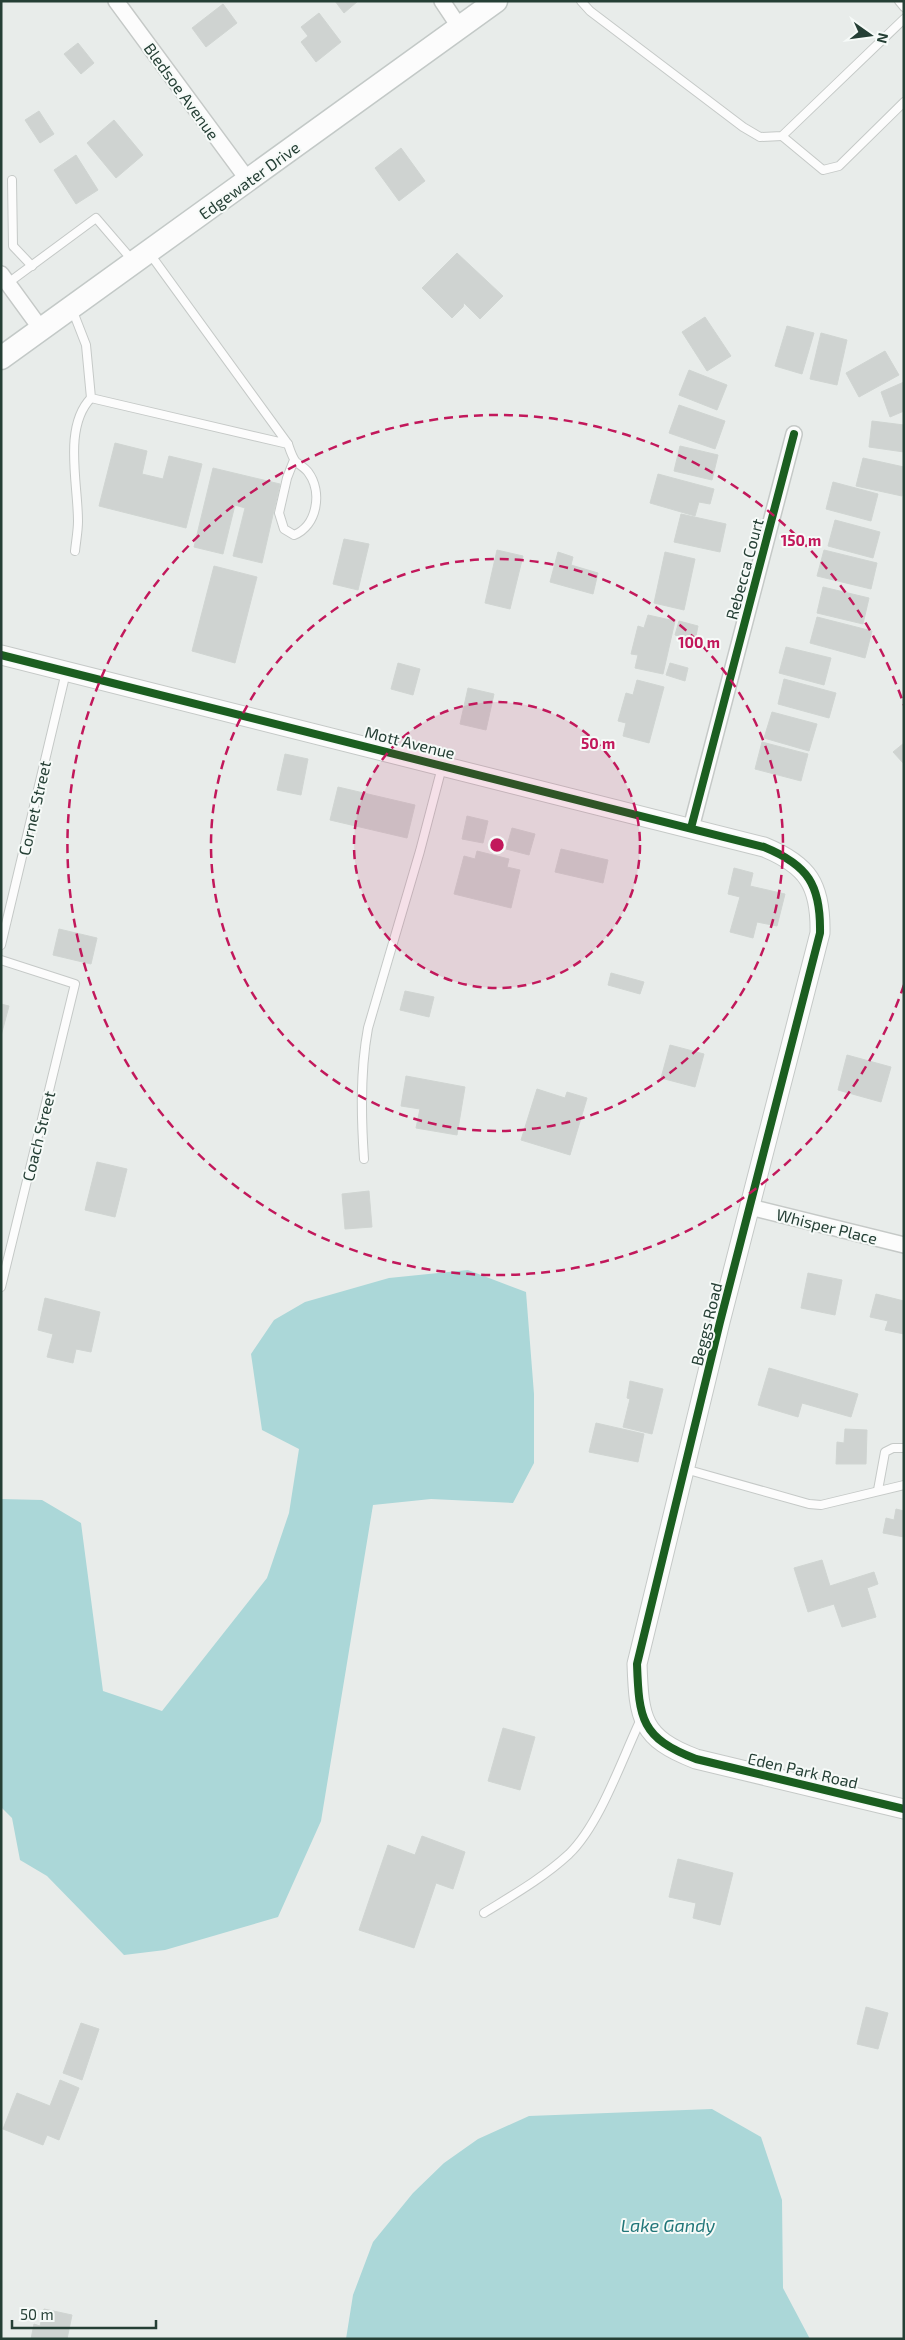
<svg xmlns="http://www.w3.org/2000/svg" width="905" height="2340" font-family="'Exo 2',sans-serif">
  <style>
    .water { fill: #abd7d8 }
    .building { fill: #cfd3d1; stroke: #d0d5d2 }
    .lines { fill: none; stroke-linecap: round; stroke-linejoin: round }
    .service-casing { stroke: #c5c9c7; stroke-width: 10 }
    .minor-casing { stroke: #c5c9c7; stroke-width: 18 }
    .tertiary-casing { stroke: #c5c9c7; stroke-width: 21 }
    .secondary-casing { stroke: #c3c9c7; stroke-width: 25 }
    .service { stroke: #fcfcfc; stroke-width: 8 }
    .minor { stroke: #fcfcfc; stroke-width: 15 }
    .tertiary { stroke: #fcfcfc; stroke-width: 19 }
    .secondary { stroke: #fcfcfc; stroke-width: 22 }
    .cycleway-casing { stroke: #f6faf8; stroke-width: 11 }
    .cycleway { stroke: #1b5e20; stroke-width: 8 }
    .ring { fill: none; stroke: #c2185b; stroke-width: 2.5; stroke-dasharray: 9 6 }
    .labels { text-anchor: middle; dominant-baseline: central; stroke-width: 4; stroke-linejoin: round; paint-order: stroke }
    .street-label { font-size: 16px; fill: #253f35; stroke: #f6faf8 }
    .water-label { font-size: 18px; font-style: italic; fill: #217679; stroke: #f6faf8 }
    .centre { fill: #c2185b; stroke: #f6faf8; stroke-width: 2.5 }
    .ring-label { font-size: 15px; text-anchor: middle; font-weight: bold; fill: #c2185b; stroke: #f6faf8; stroke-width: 4; stroke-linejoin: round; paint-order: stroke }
  </style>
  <rect width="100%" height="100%" fill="#e8ecea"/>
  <g class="water">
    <polygon points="468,1270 526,1292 534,1394 534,1463 513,1503 431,1499 373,1505 321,1821 278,1917 165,1950 124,1955 47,1876 20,1860 12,1818 1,1807 1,1499 42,1500 81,1523 103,1691 162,1711 267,1578 289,1513 299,1449 262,1430 251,1354 274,1320 305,1302 389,1278"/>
    <polygon points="712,2109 761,2137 782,2200 783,2288 810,2339 346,2339 353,2295 373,2242 413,2193 444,2163 478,2139 529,2116"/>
  </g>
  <g class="building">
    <polygon points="335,1 358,1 344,13"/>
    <polygon points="223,4 237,23 206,47 192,28"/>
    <polygon points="319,13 341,42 316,62 301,42 308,36 301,27"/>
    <polygon points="78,43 94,63 81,74 64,54"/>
    <polygon points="39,111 54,134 40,143 25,120"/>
    <polygon points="114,120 143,155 116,178 87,143"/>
    <polygon points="401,148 425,181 399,201 375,168"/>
    <polygon points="76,155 98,190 76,204 54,170"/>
    <polygon points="457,253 503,296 480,319 464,303 463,307 452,318 422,288"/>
    <polygon points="705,317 731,356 707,371 682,332"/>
    <polygon points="787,326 814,333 802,374 775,366"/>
    <polygon points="821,333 847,340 837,385 810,379"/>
    <polygon points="885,351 899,375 859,397 846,373"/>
    <polygon points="689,370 727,385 717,410 679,395"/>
    <polygon points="904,382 904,411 890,417 881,392"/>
    <polygon points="679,405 725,421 715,449 669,433"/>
    <polygon points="872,421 904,425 904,452 869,447"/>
    <polygon points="115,443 147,451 142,474 163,479 169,456 202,464 186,528 99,506"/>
    <polygon points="680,446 718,455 712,480 674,471"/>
    <polygon points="863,458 904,467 902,496 856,486"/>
    <polygon points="213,468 280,484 262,563 233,556 245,508 235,505 223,554 194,547"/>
    <polygon points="658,474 714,489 710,504 699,502 695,516 650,503"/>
    <polygon points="833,482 878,494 871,521 826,509"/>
    <polygon points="681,514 726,524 720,552 674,542"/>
    <polygon points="835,520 880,532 873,558 828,546"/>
    <polygon points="344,539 369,544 358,590 333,584"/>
    <polygon points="497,550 523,556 510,609 485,603"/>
    <polygon points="824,550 877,563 871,589 817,576"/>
    <polygon points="558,552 573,557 571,565 598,573 593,594 550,582"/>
    <polygon points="665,552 695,559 684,610 654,603"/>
    <polygon points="214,566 257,577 235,663 192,651"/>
    <polygon points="823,587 869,598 863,624 817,613"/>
    <polygon points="648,615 675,621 663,674 635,668 638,655 631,654 638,626 644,628"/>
    <polygon points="817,617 872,631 865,658 810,643"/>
    <polygon points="679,621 698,626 695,641 675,635"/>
    <polygon points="786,647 831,658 824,685 779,673"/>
    <polygon points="398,663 420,669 413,695 391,689"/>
    <polygon points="670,663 688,668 685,681 666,675"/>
    <polygon points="784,679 836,693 829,718 778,704"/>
    <polygon points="637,680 664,687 649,743 623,736 626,723 618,721 626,693 633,695"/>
    <polygon points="468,688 494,694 486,730 460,724"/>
    <polygon points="772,712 817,724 809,751 764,738"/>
    <polygon points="762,742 808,754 801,781 755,769"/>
    <polygon points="904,743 904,764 893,752"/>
    <polygon points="285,754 308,759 301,795 277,790"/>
    <polygon points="338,787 415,805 407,838 330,820"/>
    <polygon points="467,816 488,821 483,843 462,839"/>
    <polygon points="512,828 535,834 529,855 506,849"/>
    <polygon points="561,849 608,860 603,883 555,872"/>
    <polygon points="477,851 509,859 507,867 520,870 511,908 454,894 464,856 475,859"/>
    <polygon points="734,868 753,873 750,886 785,894 777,926 757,922 753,938 730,932 740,897 728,894"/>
    <polygon points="59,929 97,938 91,964 53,955"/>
    <polygon points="611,973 644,982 640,994 608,985"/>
    <polygon points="405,991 434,997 429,1017 400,1010"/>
    <polygon points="1,1004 9,1006 1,1036"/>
    <polygon points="670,1045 704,1054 695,1087 661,1078"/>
    <polygon points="847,1055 891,1067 881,1102 838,1090"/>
    <polygon points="406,1076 465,1087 457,1135 416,1128 420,1109 401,1106"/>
    <polygon points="537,1089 565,1098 567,1092 587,1098 570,1155 521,1140"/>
    <polygon points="97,1162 127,1169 115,1217 85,1210"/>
    <polygon points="369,1191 372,1227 345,1229 342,1194"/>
    <polygon points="808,1273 842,1280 835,1315 801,1308"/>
    <polygon points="876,1294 904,1301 904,1334 885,1330 888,1321 870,1317"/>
    <polygon points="45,1298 100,1312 91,1352 76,1349 73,1363 47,1357 53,1334 38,1330"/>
    <polygon points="769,1368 858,1394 851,1417 802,1403 798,1417 758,1405"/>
    <polygon points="630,1381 663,1389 652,1434 623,1427 630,1399 627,1398"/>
    <polygon points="596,1423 644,1434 638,1462 589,1452"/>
    <polygon points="845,1429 867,1430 866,1464 836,1464 837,1442 844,1443"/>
    <polygon points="896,1509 904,1511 904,1537 883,1533 886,1518 894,1520"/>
    <polygon points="822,1560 830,1586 874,1572 878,1584 867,1588 876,1617 842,1627 834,1604 808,1612 794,1568"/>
    <polygon points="503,1728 535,1737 520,1790 488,1781"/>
    <polygon points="422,1836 465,1852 453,1889 436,1883 414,1948 359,1930 388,1845 415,1855"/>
    <polygon points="678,1859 733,1873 720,1925 693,1918 696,1903 669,1897"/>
    <polygon points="866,2007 888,2013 878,2049 857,2044"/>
    <polygon points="81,2023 99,2029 82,2080 63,2073"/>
    <polygon points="60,2080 79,2088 59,2140 47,2135 43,2145 3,2129 17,2093 50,2106"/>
    <polygon points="44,2309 72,2315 67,2339 31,2339 34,2324 40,2326"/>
  </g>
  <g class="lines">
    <defs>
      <g id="service">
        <polyline points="581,1 590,11 743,127 760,137 782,136 904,19"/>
        <polyline points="899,1 904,7"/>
        <polyline points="782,136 823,170 839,166 904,102"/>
        <polyline points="12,180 13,246 32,266"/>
        <polyline points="8,283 96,218 133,261"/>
        <polyline points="72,309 86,345 91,398 288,444 150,254"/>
        <path d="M288,444C290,450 292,457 296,462C300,465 305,468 308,472C323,492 317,526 294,535L284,529L279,513L287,478L294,460"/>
        <path d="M75,551C76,541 78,531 78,521C78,483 63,427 91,398"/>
        <polyline points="1,945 66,672"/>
        <polyline points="1,960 75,984 1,1287"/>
        <path d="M364,1159C361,1115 360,1071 368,1028L420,851L442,767"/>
        <polyline points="685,1469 809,1504 821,1505 904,1485"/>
        <polyline points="878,1490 885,1452 893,1448 904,1448"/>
        <path d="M484,1913C513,1895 543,1878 569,1854C600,1824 622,1759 641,1719"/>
      </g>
      <g id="minor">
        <polyline points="116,1 248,180"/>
        <polyline points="442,1 460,28"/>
        <polyline points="1,274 41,329"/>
        <polyline points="691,828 794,434"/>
        <polyline points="750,1207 904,1245"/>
      </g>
      <path id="tertiary" d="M1,655L764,847C808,865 821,885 820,933L720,1322L637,1664C639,1719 641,1738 696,1759L904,1809"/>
      <polyline id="secondary" points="1,358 496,1"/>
    </defs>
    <use href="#service" class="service-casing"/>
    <use href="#minor" class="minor-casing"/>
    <use href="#tertiary" class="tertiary-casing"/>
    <use href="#secondary" class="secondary-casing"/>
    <use href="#service" class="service"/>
    <use href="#minor" class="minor"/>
    <use href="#tertiary" class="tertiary"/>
    <use href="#secondary" class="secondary"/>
    <defs>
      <g id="cycleway">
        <path d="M1,655L764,847C808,865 821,885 820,933L720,1322L637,1664C639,1719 641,1738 696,1759L904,1809"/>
        <polyline points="691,828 794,434"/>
      </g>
    </defs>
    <use href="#cycleway" class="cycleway-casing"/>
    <use href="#cycleway" class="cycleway"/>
  </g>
  <circle cx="497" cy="845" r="143" fill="#c2185b" fill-opacity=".12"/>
  <g class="ring">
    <circle cx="497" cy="845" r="143"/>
    <circle cx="497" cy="845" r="286"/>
    <path d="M904 985A430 430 0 1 1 904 705"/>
  </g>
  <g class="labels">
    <g class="street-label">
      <text transform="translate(182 91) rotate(54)">Bledsoe Avenue</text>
      <text transform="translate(249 180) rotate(-36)">Edgewater Drive</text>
      <text transform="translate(744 569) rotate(-75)">Rebecca Court</text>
      <text transform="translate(410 742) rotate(14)">Mott Avenue</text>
      <text transform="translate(34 808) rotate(-77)">Cornet Street</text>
      <text transform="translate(38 1136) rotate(-76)">Coach Street</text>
      <text transform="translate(827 1226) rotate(14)">Whisper Place</text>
      <text transform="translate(706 1324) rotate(-76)">Beggs Road</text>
      <text transform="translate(803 1770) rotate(13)">Eden Park Road</text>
    </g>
    <g class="water-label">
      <text x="668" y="2225">Lake Gandy</text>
    </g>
  </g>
  <circle cx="497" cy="845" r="8" class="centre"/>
  <g class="ring-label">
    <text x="801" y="546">150 m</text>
    <text x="699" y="648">100 m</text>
    <text x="598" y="749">50 m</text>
  </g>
  <rect width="905" height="2340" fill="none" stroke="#253f35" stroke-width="5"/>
  <g transform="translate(870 35) rotate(104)" stroke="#f6faf8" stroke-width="4" paint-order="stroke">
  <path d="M0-4L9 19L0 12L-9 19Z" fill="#253f35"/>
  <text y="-8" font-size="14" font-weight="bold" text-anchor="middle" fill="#253f35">N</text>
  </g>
  <path d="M12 2320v8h144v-8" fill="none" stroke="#253f35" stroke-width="2.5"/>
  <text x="20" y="2320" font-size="15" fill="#253f35" stroke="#f6faf8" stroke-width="4" paint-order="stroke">50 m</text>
</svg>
